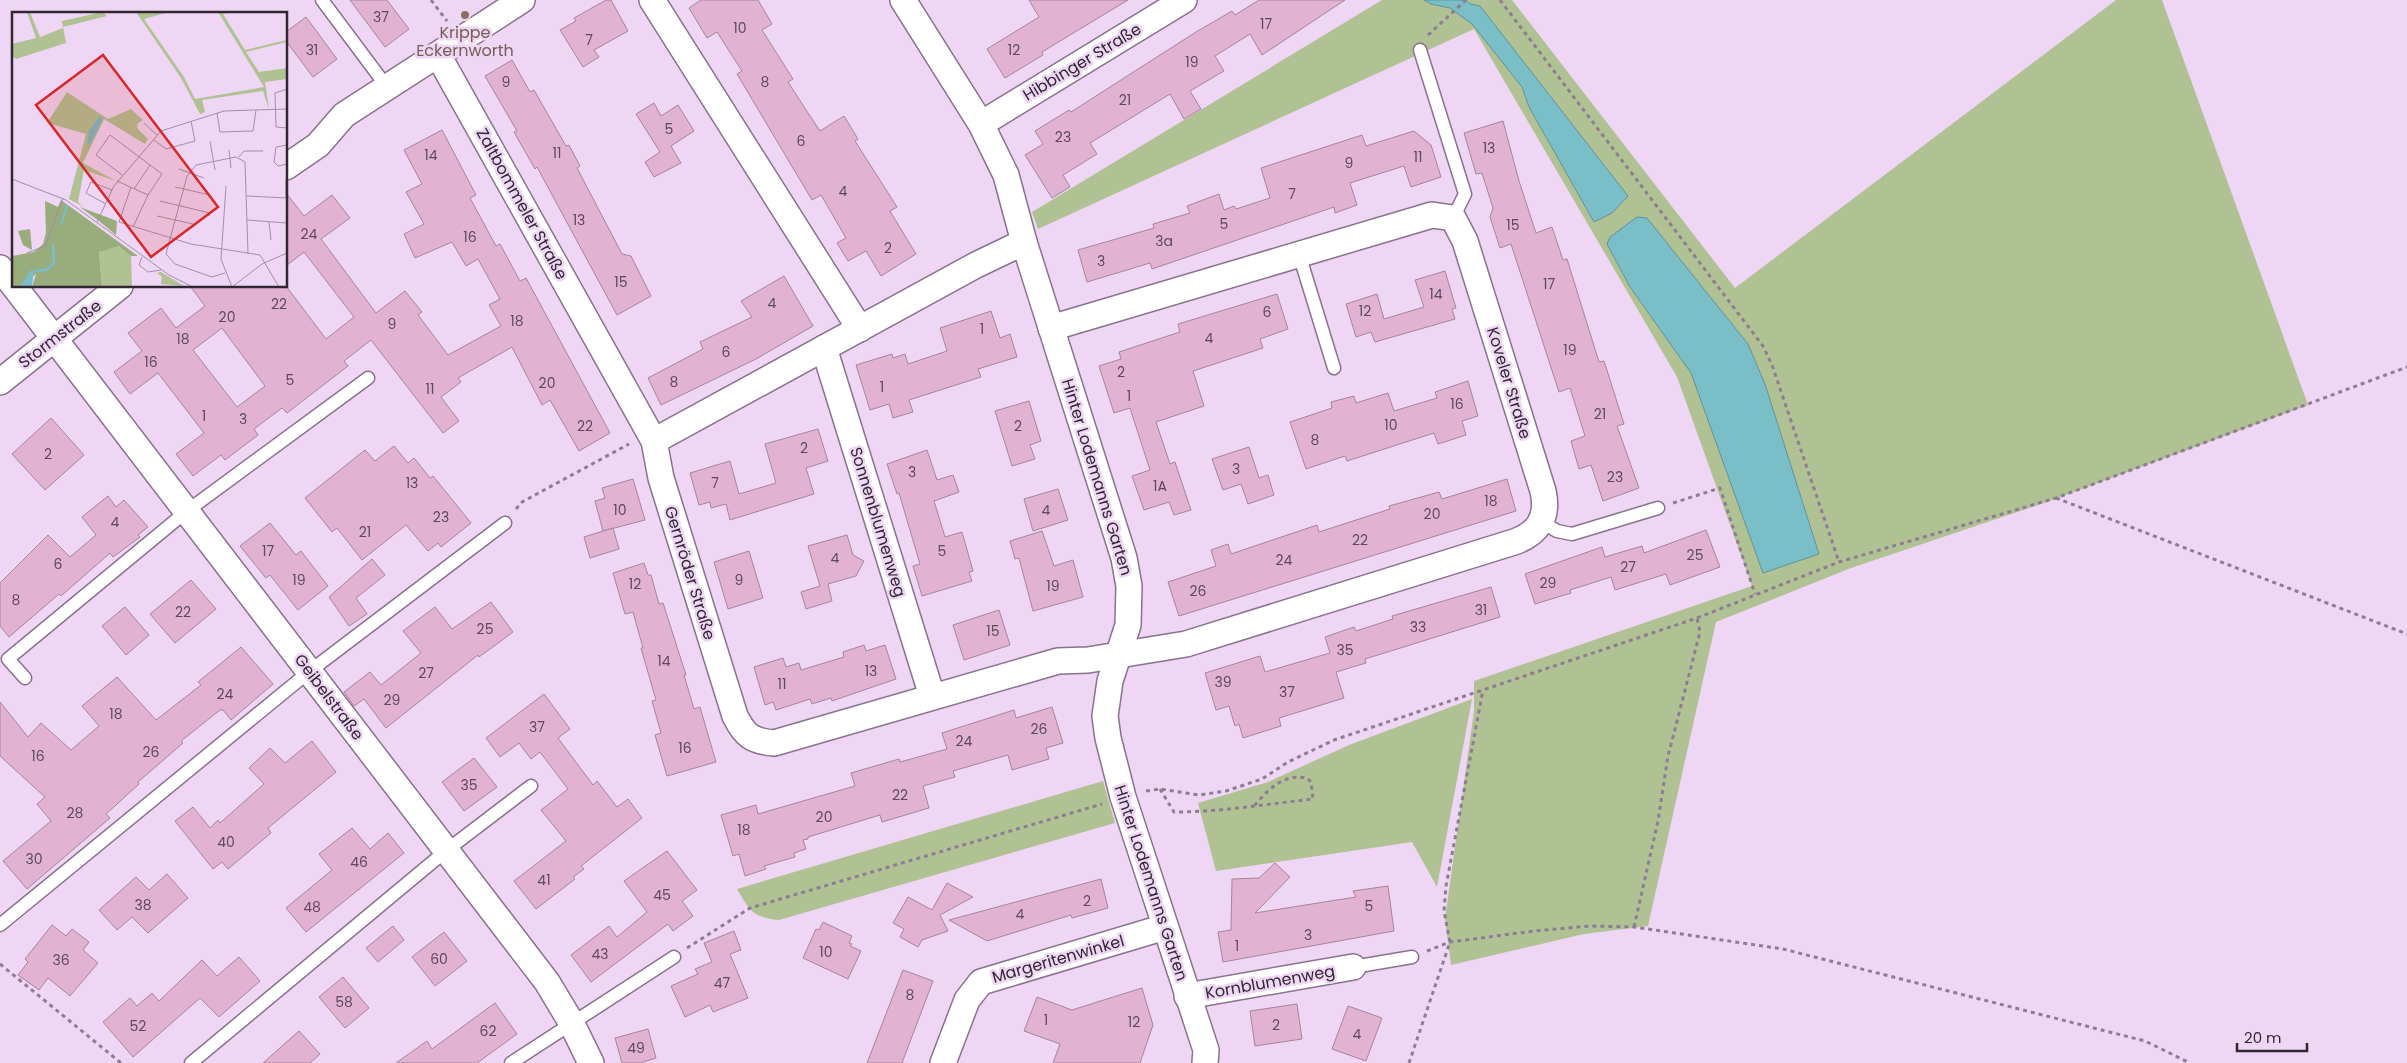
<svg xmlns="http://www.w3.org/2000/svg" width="2407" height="1063" font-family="Poppins,sans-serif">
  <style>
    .green { fill: #b0c293 }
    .water { fill: #7abec7; stroke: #64919b }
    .building { fill: #e2b2d2; stroke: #a5859a; fill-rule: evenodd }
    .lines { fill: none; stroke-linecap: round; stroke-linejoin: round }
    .service-casing { stroke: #89728d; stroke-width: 15 }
    .minor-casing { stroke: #89728d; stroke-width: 28 }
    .path { stroke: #8e7d92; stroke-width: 3; stroke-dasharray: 4 4; stroke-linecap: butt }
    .service { stroke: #fff; stroke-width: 12 }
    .minor { stroke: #fff; stroke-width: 25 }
    .education-dot { fill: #8d6e63; stroke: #eed6f4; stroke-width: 2 }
    .labels { text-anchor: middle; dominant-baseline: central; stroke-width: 5; stroke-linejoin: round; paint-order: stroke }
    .number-label { font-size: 14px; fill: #5d4a5b }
    .education-label { font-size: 16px; fill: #785e54; stroke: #eed6f4 }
    .street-label { font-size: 16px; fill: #312733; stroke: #eed6f4 }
    .inset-river { fill: none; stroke: #7abec7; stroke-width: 2.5 }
    .inset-road { fill: none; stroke: #a290a7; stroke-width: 1 }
    .view { fill: #d62828; fill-opacity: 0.15; stroke: #d62828; stroke-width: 2.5 }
    .inset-edge { fill: none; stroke: #312733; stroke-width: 2.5 }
  </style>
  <rect width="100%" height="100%" fill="#eed6f4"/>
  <g class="green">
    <polygon points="1382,0 1512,0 1735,288 2116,0 2162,0 2308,405 2044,503 1851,568 1716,622 1648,926 1584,934 1451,965 1445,919 1474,711 1474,681 1752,586 1677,377 1474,29 1038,229 1032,212"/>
    <polygon points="1472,699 1437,887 1412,842 1216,871 1198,803 1268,782 1349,745"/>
    <path d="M1103,781L1115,823L779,920C752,917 750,911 737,889Z"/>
  </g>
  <g class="water">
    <polygon points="1424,0 1466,0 1470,4 1480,6 1628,196 1612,213 1594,222 1529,107 1522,87 1472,24 1450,8 1431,4"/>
    <polygon points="1637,217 1647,218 1748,344 1765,384 1819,554 1763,573 1691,373 1630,287 1607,244 1610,237"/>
  </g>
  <g class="building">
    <polygon points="350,0 387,0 409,29 385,47"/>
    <polygon points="606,0 611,0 628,31 594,50 599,57 583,67 560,30 576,21 574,18"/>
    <polygon points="701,0 758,0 772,24 762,30 793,79 788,82 810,116 820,131 844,116 858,139 855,141 897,207 890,211 916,254 881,276 866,251 848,261 837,243 846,238 821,195 812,200 737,74 742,71 717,32 707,38 689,8"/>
    <polygon points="1029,0 1128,0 1042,52 1043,55 1005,78 987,49 1039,17"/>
    <polygon points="1259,0 1345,0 1262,55 1250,34 1215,56 1224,71 1190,91 1201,109 1184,119 1170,94 1090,143 1097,154 1063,175 1070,187 1052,198 1025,155 1043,144 1035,131 1069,110 1071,112 1196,32 1232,11 1235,15"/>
    <polygon points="306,17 337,59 313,77 286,41 286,32"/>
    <polygon points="512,60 530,92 534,90 566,146 569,145 580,166 577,168 622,254 631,256 651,296 617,315 537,167 535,169 514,132 517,131 485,76"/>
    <polygon points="654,103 661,116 678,105 694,131 671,146 681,163 654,177 645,162 660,152 636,114"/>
    <polygon points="1503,121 1519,181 1536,233 1552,227 1563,260 1567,259 1599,362 1604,361 1624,424 1617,426 1639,488 1603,501 1591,465 1579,469 1571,441 1585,436 1570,388 1559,392 1511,244 1500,248 1490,217 1493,208 1482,173 1476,174 1464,133"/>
    <path d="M442,130L476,195L470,198L496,246L500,244L520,281L526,278L610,433L579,451L550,400L542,405L512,347L458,378L461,382L441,397L459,421L443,433L371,340L344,361L348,366L287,413L282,408L254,429L258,435L225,460L221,455L193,476L176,454L204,433L158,373L130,394L114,372L142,351L128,333L161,308L176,328L205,306L190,286H286L326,339L354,317L304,252L286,266V193L304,216L332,195L350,218L321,239L376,313L405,291L422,312L418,315L448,355L501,326L489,305L500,299L478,259L466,266L452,242L415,258L404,234L424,224L406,192L422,184L404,150ZM222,328L265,386L237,407L193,350Z"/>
    <polygon points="1414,131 1431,145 1441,177 1411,187 1404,166 1350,183 1357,205 1335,213 1334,207 1152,269 1150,263 1087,282 1078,250 1154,228 1153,224 1190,213 1187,206 1219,194 1224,210 1234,206 1236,209 1270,198 1261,168 1362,135 1366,146"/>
    <polygon points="1445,271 1456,308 1452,309 1455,319 1375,342 1371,332 1356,337 1346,304 1377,294 1384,319 1424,307 1415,280"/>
    <polygon points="784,276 813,326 756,359 661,405 648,378 703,349 700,342 752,317 741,301"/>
    <polygon points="1277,294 1288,329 1260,339 1263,348 1193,371 1204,406 1156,422 1170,464 1175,462 1191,510 1174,515 1169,502 1144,510 1132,476 1150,470 1130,408 1114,413 1099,366 1121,359 1119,352 1180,332 1178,324"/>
    <polygon points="991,311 1000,338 1010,334 1017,357 978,369 981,377 909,400 913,412 893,418 889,404 870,410 856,365 892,354 893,358 905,354 908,364 947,351 940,328"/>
    <polygon points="1468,381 1478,416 1462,421 1466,435 1438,444 1434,433 1347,461 1345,456 1306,469 1290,422 1332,408 1331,402 1354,396 1356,403 1388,393 1394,411 1437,398 1435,392"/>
    <polygon points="1029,401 1041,441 1030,445 1035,459 1012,466 995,411"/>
    <polygon points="51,418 84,455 45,490 12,454"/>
    <polygon points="818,429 828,461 806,468 814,494 730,520 726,504 711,508 710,502 699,505 690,473 730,461 739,494 776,483 765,444"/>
    <polygon points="394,446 408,463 414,458 430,478 433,476 471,523 441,547 438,543 428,551 406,525 362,560 337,528 332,532 305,498 365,450 375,461"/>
    <polygon points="1249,447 1259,478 1268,475 1274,495 1248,504 1241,484 1223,490 1212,459"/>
    <polygon points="927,450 937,480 953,475 959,492 934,501 945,537 962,532 973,571 969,572 972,581 922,596 913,566 920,564 899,493 897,494 887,464"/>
    <polygon points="633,479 645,520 603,531 595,501 605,498 602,488"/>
    <polygon points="1507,479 1516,511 1179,616 1168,582 1216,566 1211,550 1228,544 1231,554 1317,525 1319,532 1390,509 1389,506 1439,492 1442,499"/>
    <polygon points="1058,489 1068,520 1033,531 1024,499"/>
    <polygon points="108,496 116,507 124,500 148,527 138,535 140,537 113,557 110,553 61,596 59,594 9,637 0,626 0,583 48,535 70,557 96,535 82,517"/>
    <polygon points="270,523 296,555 301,551 328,586 298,610 270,575 266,578 240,546"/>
    <polygon points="613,528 619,549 590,558 584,537"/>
    <polygon points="1706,530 1720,567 1670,585 1666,574 1615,590 1611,577 1570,590 1571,593 1535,604 1525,574 1602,547 1605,557 1642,546 1644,553"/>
    <polygon points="1042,531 1054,566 1073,560 1083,597 1033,611 1019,558 1015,559 1010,541"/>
    <polygon points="847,535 853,555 864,561 856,576 828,584 832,601 806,609 801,592 820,586 808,546"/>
    <polygon points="749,551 763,598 728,609 714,562"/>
    <polygon points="372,559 385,575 356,598 367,614 349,626 329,597"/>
    <polygon points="644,563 648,575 651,575 659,604 663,603 686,675 684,675 694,709 700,707 716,762 667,776 655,735 661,733 652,701 656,700 641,648 643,648 633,612 625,614 613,573"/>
    <polygon points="191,580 216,609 175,643 150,614"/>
    <polygon points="1491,587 1500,617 1365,659 1366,663 1336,672 1344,698 1279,718 1281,726 1243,738 1239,724 1235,726 1229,706 1216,710 1205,673 1260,656 1265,672 1330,653 1325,637 1354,627 1356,631 1393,619 1392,616"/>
    <polygon points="491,602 513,632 479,657 478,655 386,728 364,699 354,706 344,692 370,672 381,685 421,653 403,631 435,607 452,629"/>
    <polygon points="125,607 149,635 126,655 102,626"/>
    <polygon points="999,610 1010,645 964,660 953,625"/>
    <polygon points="864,645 866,651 885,645 896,679 832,701 831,698 812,704 810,699 776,710 773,702 765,705 754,667 783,658 786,667 799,663 801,670 844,657 843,652"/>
    <polygon points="241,647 273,684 231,720 223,710 220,710 181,741 183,743 138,782 139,784 106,814 110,818 27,889 3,861 51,821 37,804 45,797 0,756 0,702 28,737 41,723 71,750 99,726 82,706 117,677 156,720 201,685 198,682"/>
    <polygon points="544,694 570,729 558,738 593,785 597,781 617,807 628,799 642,818 581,866 584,869 573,877 575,879 536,909 514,881 566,841 541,810 568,789 540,752 531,759 519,743 500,757 486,738"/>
    <polygon points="1052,707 1063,743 1046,748 1049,759 1012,770 1008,755 953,771 955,777 923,786 929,808 882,822 880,815 808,837 808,839 803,840 806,849 794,853 795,857 764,866 766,869 745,876 739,854 733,856 721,815 756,805 758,814 855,786 851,773 899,759 900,762 947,749 942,733 1014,710 1016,718"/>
    <polygon points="312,741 336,772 268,828 271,833 228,869 222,862 213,869 175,821 193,807 210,828 218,820 220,823 264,784 249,768 270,748 285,763"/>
    <polygon points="474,758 497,787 464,811 442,782"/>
    <polygon points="352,828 370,849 388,833 404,853 306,932 286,908 332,870 319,854"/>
    <polygon points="667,851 697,890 682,901 693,916 673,931 668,924 591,982 571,955 609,926 617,937 647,912 624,881"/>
    <polygon points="1275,863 1290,877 1255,913 1356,897 1353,891 1388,886 1394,931 1223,962 1218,932 1231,930 1232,879 1259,878"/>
    <polygon points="167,874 188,898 148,933 132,917 117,930 99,910 136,877 149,890"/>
    <polygon points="1101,879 1108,908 1072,918 1071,915 987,941 949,920"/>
    <polygon points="947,883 973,897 940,915 948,931 922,940 918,947 900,937 904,929 893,923 908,897 932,910"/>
    <polygon points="823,922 852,936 849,943 852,944 850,946 861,951 848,979 803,958 816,929 819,930"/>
    <polygon points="52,925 66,936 72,929 89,942 83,950 98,963 70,996 48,978 39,990 18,975 28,962 25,959"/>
    <polygon points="393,926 404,940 378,962 366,948"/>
    <polygon points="734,931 741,950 730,954 748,998 713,1012 710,1005 685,1017 671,986 698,974 695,969 712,962 704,943"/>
    <polygon points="444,932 467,961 435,986 412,957"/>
    <polygon points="239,957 260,981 219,1017 200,998 133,1057 103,1022 130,998 137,1006 152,993 159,1001 202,960 217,976"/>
    <polygon points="903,970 933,981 902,1063 867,1063"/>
    <polygon points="343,977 369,1008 345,1028 319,997"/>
    <polygon points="1142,988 1153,1025 1140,1063 1053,1063 1060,1044 1024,1031 1037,997 1072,1010"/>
    <polygon points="495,1003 517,1034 477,1063 396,1063 427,1041 432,1049"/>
    <polygon points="1297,1004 1302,1039 1255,1046 1250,1011"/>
    <polygon points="1348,1006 1382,1018 1366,1061 1332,1049"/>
    <polygon points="648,1029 656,1058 640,1063 622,1063 615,1038"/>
    <polygon points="299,1031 320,1054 310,1063 263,1063"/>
  </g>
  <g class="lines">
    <defs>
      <g id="service">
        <polyline points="322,0 387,87"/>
        <polyline points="1420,50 1465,194 1453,218"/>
        <polyline points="1299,254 1334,368"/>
        <polyline points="1542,522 1557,531 1572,534 1658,508"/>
        <polyline points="25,678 8,659 187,511 368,378"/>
        <polyline points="0,925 310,671 505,523"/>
        <polyline points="1353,967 1412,957"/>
        <polyline points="191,1063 447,850 531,786"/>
        <polyline points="511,1063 674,957"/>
      </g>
      <g id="minor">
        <polyline points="652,0 860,329"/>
        <polyline points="903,0 981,124 1006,175 1024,242 1124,558 1129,586 1128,625 1110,681 1105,716 1108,738 1123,797 1206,1050 1205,1063"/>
        <path d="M438,55L654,441L661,478L735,716C745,736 752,741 774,743L1058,661L1088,660L1186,644L1514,542C1538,534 1549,517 1543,491L1465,241L1453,218L1432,215L1051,328"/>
        <polyline points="981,124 1184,0"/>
        <polyline points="286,167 318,145 344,115 522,0"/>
        <polyline points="0,268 14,286"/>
        <polyline points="14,286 547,982 571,1022 591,1063"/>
        <polyline points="824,348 932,696"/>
        <polyline points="0,382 120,286"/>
        <polyline points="654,441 976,265 1024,242"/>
        <polyline points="1187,996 1353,967"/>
        <polyline points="943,1063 967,1000 981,982 1165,927"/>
      </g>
    </defs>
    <use href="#service" class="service-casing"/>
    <use href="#minor" class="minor-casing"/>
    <g class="path">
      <polyline points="431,0 447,21"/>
      <polyline points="1500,0 1763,346 1772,365 1839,562"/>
      <polyline points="1428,35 1466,0"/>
      <polyline points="2056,498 2407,634"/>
      <polyline points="1673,503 1720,488 1755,594"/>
      <polyline points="516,509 522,502 629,444"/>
      <path d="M1160,789L1174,812C1221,812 1267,804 1313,799L1311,782L1307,778C1283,773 1268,790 1254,806"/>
      <polyline points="1146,791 1160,789 1199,795 1226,791 1262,779 1288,762 1334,740 1697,618 1839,562 2056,498 2407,367"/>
      <polyline points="1634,927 1658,821 1668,756 1700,632 1697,618"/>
      <polyline points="687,948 750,908 1102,804"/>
      <polyline points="1427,951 1450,942 1534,931 1590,926 1634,927 1783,949 2145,1041 2190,1063"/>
      <polyline points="0,964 121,1063"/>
      <polyline points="1409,1063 1450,942 1444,911 1446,886 1483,690"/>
    </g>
    <use href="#service" class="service"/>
    <use href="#minor" class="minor"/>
  </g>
  <circle class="education-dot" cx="465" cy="15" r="5"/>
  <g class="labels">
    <g class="number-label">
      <text x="381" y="17">37</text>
      <text x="1266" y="24">17</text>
      <text x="740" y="28">10</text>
      <text x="589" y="40">7</text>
      <text x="312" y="50">31</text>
      <text x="1014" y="50">12</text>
      <text x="1192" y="62">19</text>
      <text x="506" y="82">9</text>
      <text x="765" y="82">8</text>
      <text x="1125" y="100">21</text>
      <text x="669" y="129">5</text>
      <text x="1063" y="137">23</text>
      <text x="801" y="141">6</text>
      <text x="1489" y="148">13</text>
      <text x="557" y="153">11</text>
      <text x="431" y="155">14</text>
      <text x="1418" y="157">11</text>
      <text x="1349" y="163">9</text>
      <text x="843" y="191">4</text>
      <text x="1292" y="194">7</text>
      <text x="579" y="220">13</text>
      <text x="1224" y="224">5</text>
      <text x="1513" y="225">15</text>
      <text x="309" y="234">24</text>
      <text x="470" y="237">16</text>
      <text x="1164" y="241">3a</text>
      <text x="888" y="248">2</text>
      <text x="1101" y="261">3</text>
      <text x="621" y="282">15</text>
      <text x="1549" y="284">17</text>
      <text x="1436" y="294">14</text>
      <text x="772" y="303">4</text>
      <text x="279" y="304">22</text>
      <text x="1365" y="311">12</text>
      <text x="1267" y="312">6</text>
      <text x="227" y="317">20</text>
      <text x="517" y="321">18</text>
      <text x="392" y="324">9</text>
      <text x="982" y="329">1</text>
      <text x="1209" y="338">4</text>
      <text x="183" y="339">18</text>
      <text x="1570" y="350">19</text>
      <text x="726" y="352">6</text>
      <text x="151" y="362">16</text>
      <text x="1121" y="372">2</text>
      <text x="290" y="380">5</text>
      <text x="674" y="382">8</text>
      <text x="547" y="383">20</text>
      <text x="882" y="387">1</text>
      <text x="430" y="389">11</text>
      <text x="1129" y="396">1</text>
      <text x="1457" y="404">16</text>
      <text x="1600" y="414">21</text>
      <text x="204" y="416">1</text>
      <text x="243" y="419">3</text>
      <text x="1391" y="425">10</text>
      <text x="585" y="426">22</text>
      <text x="1018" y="426">2</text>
      <text x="1315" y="440">8</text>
      <text x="804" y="448">2</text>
      <text x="48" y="454">2</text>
      <text x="1236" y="469">3</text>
      <text x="912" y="472">3</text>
      <text x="1615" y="477">23</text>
      <text x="412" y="483">13</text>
      <text x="715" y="483">7</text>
      <text x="1160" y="486">1A</text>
      <text x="1491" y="501">18</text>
      <text x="620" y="510">10</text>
      <text x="1046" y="510">4</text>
      <text x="1432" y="514">20</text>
      <text x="441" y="517">23</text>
      <text x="115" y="522">4</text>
      <text x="365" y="532">21</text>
      <text x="1360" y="540">22</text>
      <text x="268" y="551">17</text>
      <text x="942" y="551">5</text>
      <text x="1695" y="555">25</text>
      <text x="835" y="558">4</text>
      <text x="1284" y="560">24</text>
      <text x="58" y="564">6</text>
      <text x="1628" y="567">27</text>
      <text x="299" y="580">19</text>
      <text x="739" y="580">9</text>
      <text x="1548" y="583">29</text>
      <text x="635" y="584">12</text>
      <text x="1053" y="586">19</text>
      <text x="1198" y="591">26</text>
      <text x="16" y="600">8</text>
      <text x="1481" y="610">31</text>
      <text x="183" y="612">22</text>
      <text x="1418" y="627">33</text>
      <text x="485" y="629">25</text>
      <text x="993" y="631">15</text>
      <text x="1345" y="650">35</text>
      <text x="664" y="661">14</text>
      <text x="871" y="671">13</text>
      <text x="426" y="673">27</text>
      <text x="1223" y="682">39</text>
      <text x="782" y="684">11</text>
      <text x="1287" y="692">37</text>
      <text x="225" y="694">24</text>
      <text x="392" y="700">29</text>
      <text x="116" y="714">18</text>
      <text x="537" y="727">37</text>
      <text x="1039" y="729">26</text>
      <text x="964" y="741">24</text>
      <text x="685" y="748">16</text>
      <text x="151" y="752">26</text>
      <text x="38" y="756">16</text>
      <text x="469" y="785">35</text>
      <text x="900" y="795">22</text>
      <text x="75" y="813">28</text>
      <text x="824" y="817">20</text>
      <text x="744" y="830">18</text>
      <text x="226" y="842">40</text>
      <text x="34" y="859">30</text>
      <text x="359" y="862">46</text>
      <text x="544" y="880">41</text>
      <text x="662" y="895">45</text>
      <text x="1087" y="901">2</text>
      <text x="143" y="905">38</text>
      <text x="1369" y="906">5</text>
      <text x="312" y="907">48</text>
      <text x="1020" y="914">4</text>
      <text x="1308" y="935">3</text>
      <text x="1237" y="946">1</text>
      <text x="826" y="952">10</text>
      <text x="600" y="954">43</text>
      <text x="439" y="959">60</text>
      <text x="61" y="960">36</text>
      <text x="722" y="983">47</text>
      <text x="910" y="995">8</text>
      <text x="344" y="1002">58</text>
      <text x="1046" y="1020">1</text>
      <text x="1134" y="1022">12</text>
      <text x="1276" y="1025">2</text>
      <text x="138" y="1026">52</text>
      <text x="488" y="1031">62</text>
      <text x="1357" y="1034">4</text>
      <text x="636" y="1048">49</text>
    </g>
    <g class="education-label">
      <text x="465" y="32">Krippe<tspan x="465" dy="18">Eckernworth</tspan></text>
    </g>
    <g class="street-label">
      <text transform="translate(1082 62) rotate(-31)">Hibbinger Straße</text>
      <text transform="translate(522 204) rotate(61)">Zaltbommeler Straße</text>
      <text transform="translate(60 334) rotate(-38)">Stormstraße</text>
      <text transform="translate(1509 383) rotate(73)">Koveler Straße</text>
      <text transform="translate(1097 477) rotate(73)">Hinter Lodemanns Garten</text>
      <text transform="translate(878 522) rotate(73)">Sonnenblumenweg</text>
      <text transform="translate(690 573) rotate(73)">Gernröder Straße</text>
      <text transform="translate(329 697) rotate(53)">Geibelstraße</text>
      <text transform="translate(1151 883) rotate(72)">Hinter Lodemanns Garten</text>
      <text transform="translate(1058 959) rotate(-16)">Margeritenwinkel</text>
      <text transform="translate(1270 982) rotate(-10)">Kornblumenweg</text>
    </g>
  </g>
  <g transform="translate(12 12)">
    <rect width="275" height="275" fill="#eed6f4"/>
    <path d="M15,0H18L28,25L51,16L50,9L90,0L95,4L51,15L54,31L4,47L0,44V32L24,26ZM124,0H157L132,7L172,65L183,87L252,75L206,0H220L211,2L233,38L275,28V30L234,40L247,60L275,56V67L253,70L257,97L251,79L190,88L193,100L188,102L169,66ZM55,80L96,107L119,97L131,108L122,114L126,112L125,116L136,127L133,132L92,107L71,151L104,169L72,158L66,190L72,195L57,187L74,122L35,111ZM101,234L111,235L119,244L120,275H90L87,240ZM149,260L172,274L149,272L150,265L145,261Z" fill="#b0c293"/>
    <path d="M49,188L126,244H119L107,234L87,240L90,275H20L24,262L8,275H0V244L22,240L31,232L34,221L33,189L46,195ZM68,195L105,209L104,223L87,209ZM18,217L20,238L11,233L6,219Z" fill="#99ac7c"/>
    <path d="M87,104L91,107L78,132H75L77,119ZM22,258L20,275H8L18,259Z" fill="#7abec7"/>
    <path class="inset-river" d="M49,213L55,193M23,259L34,258L42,252L41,233"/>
    <path class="inset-road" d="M275,77L263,81L264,115L275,116M205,101L208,120L241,119L244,98M132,111L145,123M142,128L154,137L183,129L179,109M198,129L203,158M275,133L264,135L262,150L266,154L275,152M217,138L219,156M227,145L232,139H251M167,157L192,166M110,163L84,143L98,123L150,162L136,183L121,215M0,167L54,188L157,263L181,275M274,167V186M105,169L136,183M214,174L209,247L220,275M119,175L107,210L179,232L248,243L267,275M163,175L198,183M122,177L138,153M235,184L275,186M148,189L198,201L197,204M94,192L74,181L79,170L100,178M145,204L181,212M235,208L275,211M85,210L102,174L149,119L212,99L275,97M257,210L259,228M15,241L33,234L51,186M130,245L127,253L136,260L149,258M213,261L200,265L163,252L154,242L175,164L184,153L224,145L233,150L236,242M220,275L250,252L275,241"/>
    <path class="view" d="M91,43L206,195L139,245L24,93Z"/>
    <rect width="275" height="275" class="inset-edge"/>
  </g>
  <path d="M2237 1043v8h70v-8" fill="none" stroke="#312733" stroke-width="2.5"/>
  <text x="2244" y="1043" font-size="15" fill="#312733" stroke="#eed6f4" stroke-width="4" paint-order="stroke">20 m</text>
</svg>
